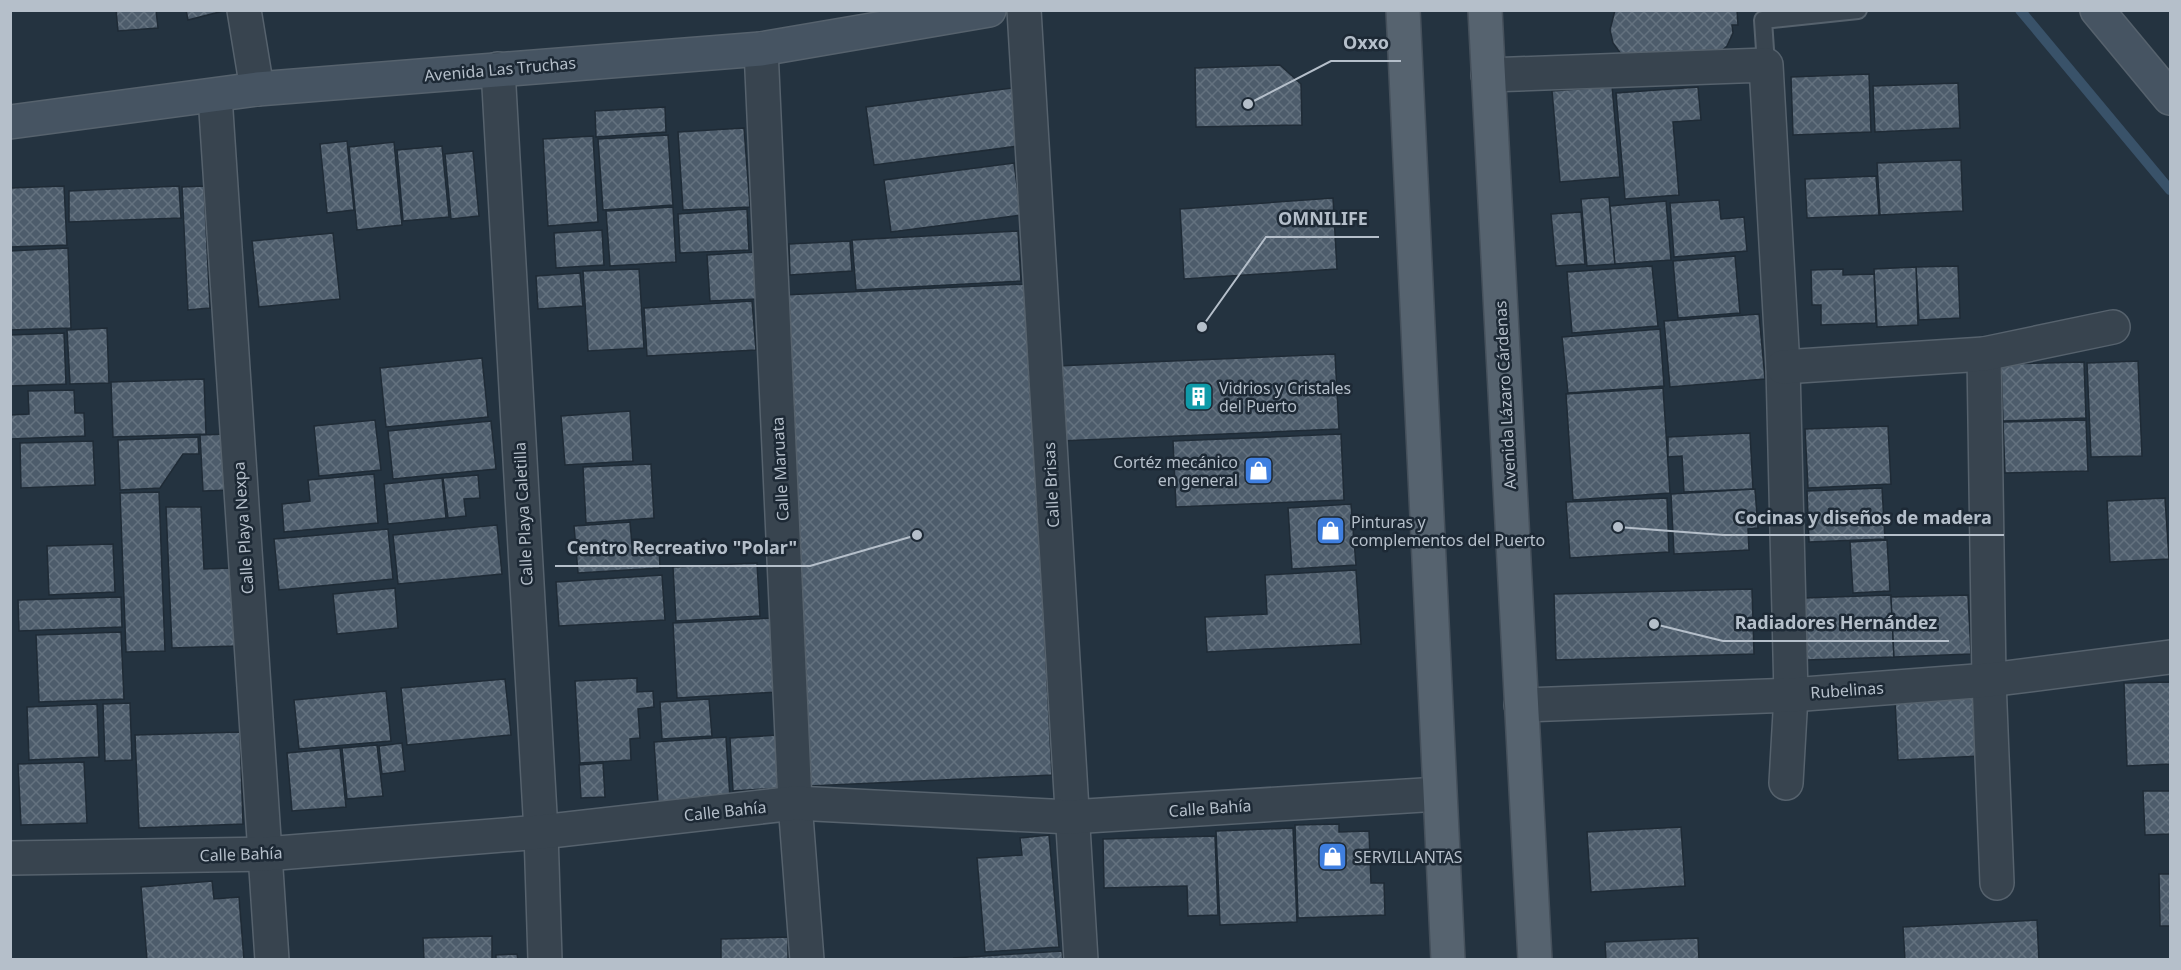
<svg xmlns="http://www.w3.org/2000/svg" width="2181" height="970" font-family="'Noto Sans',sans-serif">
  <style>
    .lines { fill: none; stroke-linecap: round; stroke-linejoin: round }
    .stream { stroke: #395269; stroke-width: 10 }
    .building { fill: url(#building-cross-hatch); stroke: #1f2b36; stroke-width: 1.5 }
    .lane-casing { stroke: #56626d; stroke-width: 20 }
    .street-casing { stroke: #56626d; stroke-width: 36 }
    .secondary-casing { stroke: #56626d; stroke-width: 36 }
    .primary-casing { stroke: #45505b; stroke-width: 36 }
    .lane { stroke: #38444f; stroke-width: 16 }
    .street { stroke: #38444f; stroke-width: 33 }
    .secondary { stroke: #465462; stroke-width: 33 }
    .primary { stroke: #56636f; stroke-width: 33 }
    .labels { text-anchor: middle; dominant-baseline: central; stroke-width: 5; stroke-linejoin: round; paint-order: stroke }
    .street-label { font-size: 16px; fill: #b5bfca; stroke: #1d2935 }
    .poi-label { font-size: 16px; fill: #b5bfca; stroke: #1d2935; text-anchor: start }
    .leader { fill: none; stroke: #b5bfca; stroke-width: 2 }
    .callout-dot { fill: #b5bfca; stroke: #1d2935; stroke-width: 2 }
    .callout-label { font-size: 18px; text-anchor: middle; font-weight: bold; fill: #b5bfca; stroke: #1d2935; stroke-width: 5; stroke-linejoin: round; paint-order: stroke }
  </style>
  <defs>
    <pattern id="building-cross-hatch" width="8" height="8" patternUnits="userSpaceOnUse" patternTransform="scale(1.5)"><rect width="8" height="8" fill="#4d5c6b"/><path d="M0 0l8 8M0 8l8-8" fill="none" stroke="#64727f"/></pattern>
  </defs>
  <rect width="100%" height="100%" fill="#243340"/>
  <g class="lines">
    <polyline class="stream" points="2020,10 2170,190"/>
  </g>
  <g class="building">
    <polygon points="116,10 156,10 158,28 118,31"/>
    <polygon points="186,10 227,10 188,20"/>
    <polygon points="1615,10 1737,10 1738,25 1732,25 1733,33 1727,46 1716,56 1621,54 1613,43 1610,30"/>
    <polygon points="1280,65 1301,84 1302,125 1196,127 1195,68"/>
    <polygon points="1869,74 1871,132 1793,135 1791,77"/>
    <polygon points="1958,83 1960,128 1875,132 1873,86"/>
    <polygon points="1612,86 1620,177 1560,182 1552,91"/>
    <polygon points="1698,87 1701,120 1673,122 1679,195 1625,199 1616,93"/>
    <polygon points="1012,88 1019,146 874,165 866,107"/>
    <polygon points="665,107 666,132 596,137 595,111"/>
    <polygon points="744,128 750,207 683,210 678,132"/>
    <polygon points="668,135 673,205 603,210 598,139"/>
    <polygon points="593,136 598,222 548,226 543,139"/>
    <polygon points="347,141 354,210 327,213 320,144"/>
    <polygon points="394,142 402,225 357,230 349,147"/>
    <polygon points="442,146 449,217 403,221 397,150"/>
    <polygon points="473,151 479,216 451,219 445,154"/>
    <polygon points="1961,160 1963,211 1880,215 1877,163"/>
    <polygon points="1014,163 1021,215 891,232 884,180"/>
    <polygon points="1876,176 1879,215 1807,218 1805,179"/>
    <polygon points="64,186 67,245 10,247 10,188"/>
    <polygon points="179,186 181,218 69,222 69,191"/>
    <polygon points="204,186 210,308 188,310 182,187"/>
    <polygon points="1609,197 1615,264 1587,266 1581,199"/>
    <polygon points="1333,198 1337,269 1184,279 1180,209"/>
    <polygon points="1719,200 1721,219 1744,217 1747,251 1674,257 1670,203"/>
    <polygon points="1666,201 1671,260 1615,264 1610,206"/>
    <polygon points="673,207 676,262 610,266 606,211"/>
    <polygon points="747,209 749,250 680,253 678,214"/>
    <polygon points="1581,212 1585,264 1556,266 1551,214"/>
    <polygon points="602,230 604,265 556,268 554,233"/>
    <polygon points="1018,231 1021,281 856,290 852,240"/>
    <polygon points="333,233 340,299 259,307 252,241"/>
    <polygon points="850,241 852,271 790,275 789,244"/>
    <polygon points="68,248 71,328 10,330 10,251"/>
    <polygon points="755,252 758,299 710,301 707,255"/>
    <polygon points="1735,256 1740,313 1678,318 1673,261"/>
    <polygon points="1652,266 1658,326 1572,333 1567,272"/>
    <polygon points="1958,266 1960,318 1919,320 1916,267"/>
    <polygon points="1916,267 1918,325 1877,327 1874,269"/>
    <polygon points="639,269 644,348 588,351 583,271"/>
    <polygon points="1843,269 1843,275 1874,274 1876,323 1821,325 1821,305 1812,305 1811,270"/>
    <polygon points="580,273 583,306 538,309 536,276"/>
    <polygon points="1026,284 1052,775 809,786 783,295"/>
    <polygon points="752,301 756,350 647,356 644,308"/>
    <polygon points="1759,314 1765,379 1670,387 1664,321"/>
    <polygon points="107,328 109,383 70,384 67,330"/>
    <polygon points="1660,329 1664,386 1568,393 1562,337"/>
    <polygon points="64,333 66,384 10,386 10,335"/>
    <polygon points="1335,354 1339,429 1060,441 1056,366"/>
    <polygon points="482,358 488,417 386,427 380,368"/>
    <polygon points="2138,361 2142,456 2091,457 2087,363"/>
    <polygon points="2084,362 2086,418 2003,421 2001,364"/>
    <polygon points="204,379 206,434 113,437 111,382"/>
    <polygon points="1663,388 1670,493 1573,500 1566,394"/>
    <polygon points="74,390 75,413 84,413 85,436 10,439 10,415 29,414 28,391"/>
    <polygon points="630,411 633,461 565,465 561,416"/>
    <polygon points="375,420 381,470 319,476 314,426"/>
    <polygon points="2086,420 2088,471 2005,473 2003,422"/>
    <polygon points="491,421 496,469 393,479 388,431"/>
    <polygon points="1888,426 1891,484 1808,488 1805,429"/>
    <polygon points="1750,433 1753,489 1684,492 1682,456 1668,457 1668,437"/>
    <polygon points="229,434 232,490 203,491 200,435"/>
    <polygon points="1341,434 1344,500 1176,507 1173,441"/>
    <polygon points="198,437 199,454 183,454 160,488 120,490 118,440"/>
    <polygon points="93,441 95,485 21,488 20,443"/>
    <polygon points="651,464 654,518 586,523 583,467"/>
    <polygon points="374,474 378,523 284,532 282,504 310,501 308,480"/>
    <polygon points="478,475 480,498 464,499 466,516 448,518 443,478"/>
    <polygon points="442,478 446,518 388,524 384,484"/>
    <polygon points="1882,488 1885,539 1809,542 1807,491"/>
    <polygon points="1755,489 1758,528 1748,529 1749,550 1674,554 1671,494"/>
    <polygon points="159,492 165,651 126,652 120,493"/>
    <polygon points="1667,498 1669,552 1570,558 1566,502"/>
    <polygon points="2165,498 2169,559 2110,562 2107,501"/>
    <polygon points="1351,504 1356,565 1292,569 1288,508"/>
    <polygon points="166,507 201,507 204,569 233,568 236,646 172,648"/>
    <polygon points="630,522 632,545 659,543 660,568 578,573 574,526"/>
    <polygon points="497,525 502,574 398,584 393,535"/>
    <polygon points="388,529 393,579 279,590 274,539"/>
    <polygon points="1887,540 1890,591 1853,593 1850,542"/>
    <polygon points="113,544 115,592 49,595 47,546"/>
    <polygon points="757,563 760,616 676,621 673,567"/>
    <polygon points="1356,570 1361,644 1207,652 1205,617 1267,614 1265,575"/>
    <polygon points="662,575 665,620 559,626 556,582"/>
    <polygon points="395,588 398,628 337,634 333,594"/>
    <polygon points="1752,589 1754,654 1556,660 1554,594"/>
    <polygon points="1891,595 1894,657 1807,660 1804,598"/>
    <polygon points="1968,595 1971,654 1894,657 1891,597"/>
    <polygon points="121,597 122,627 19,631 18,600"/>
    <polygon points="772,618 777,692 677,698 673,623"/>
    <polygon points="121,632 124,699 39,702 36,635"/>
    <polygon points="637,678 637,692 653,691 654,707 638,709 640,738 630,739 631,760 580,763 575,681"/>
    <polygon points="505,679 511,735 407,745 401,688"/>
    <polygon points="2170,682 2170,764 2127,766 2124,683"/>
    <polygon points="386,691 391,741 299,749 294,700"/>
    <polygon points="1979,697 1981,756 1898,760 1895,700"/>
    <polygon points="709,699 712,736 662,739 660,702"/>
    <polygon points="130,703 132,760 105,761 103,704"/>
    <polygon points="97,704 99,757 29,760 27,707"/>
    <polygon points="240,732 243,824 139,828 135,735"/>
    <polygon points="778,735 781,788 733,791 730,738"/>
    <polygon points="726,737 730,798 658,802 654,742"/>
    <polygon points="402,743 405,771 382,774 379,746"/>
    <polygon points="377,745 383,796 347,799 342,748"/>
    <polygon points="340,748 346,807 292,811 287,753"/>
    <polygon points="84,762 87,823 21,825 18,764"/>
    <polygon points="603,763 605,797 581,798 579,765"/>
    <polygon points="2143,791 2170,791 2170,834 2145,835"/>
    <polygon points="1339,824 1339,832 1369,831 1371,883 1384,883 1385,915 1298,918 1295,825"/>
    <polygon points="1681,827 1685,886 1591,892 1587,832"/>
    <polygon points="1293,828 1297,922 1220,925 1216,831"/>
    <polygon points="1049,835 1059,947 985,952 977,858 1022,855 1020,838"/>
    <polygon points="1215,836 1218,915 1188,916 1187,886 1104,888 1103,839"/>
    <polygon points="2159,874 2170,874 2170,926 2160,926"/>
    <polygon points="212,881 214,899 239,897 244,960 147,960 141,887"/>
    <polygon points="2037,920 2039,960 1905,960 1903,927"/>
    <polygon points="492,936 492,960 424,960 423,938"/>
    <polygon points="788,937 788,960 721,960 721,939"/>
    <polygon points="1698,938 1699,960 1606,960 1605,942"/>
    <polygon points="1062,951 1063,960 955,960 954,958"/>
    <polygon points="517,954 518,960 496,960 496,955"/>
  </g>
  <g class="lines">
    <defs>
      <polyline id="lane" points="1766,65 1763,20 1858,10"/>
      <g id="street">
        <polyline points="244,10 257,89"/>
        <polyline points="1024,10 1081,960"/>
        <polyline points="761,49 795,803 807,960"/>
        <polyline points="498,69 541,832 545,960"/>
        <polyline points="1488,75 1766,65 1783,367 1791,695 1786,783"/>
        <polyline points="215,96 272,960"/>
        <polyline points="1984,354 1989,680 1997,883"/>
        <polyline points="1783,367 1984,354 2113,327"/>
        <polyline points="1521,705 1791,695 1989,680 2170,657"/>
        <polyline points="10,858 265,854 541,832 795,803 1070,817 1439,794"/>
      </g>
      <g id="secondary">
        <polyline points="2097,10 2170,98"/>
        <polyline points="10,122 257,89 761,49 989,10"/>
      </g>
      <g id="primary">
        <polyline points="1403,10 1448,960"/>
        <polyline points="1485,10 1535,960"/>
      </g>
    </defs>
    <use href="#lane" class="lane-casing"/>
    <use href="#street" class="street-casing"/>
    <use href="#secondary" class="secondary-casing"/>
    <use href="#primary" class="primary-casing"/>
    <use href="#lane" class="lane"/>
    <use href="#street" class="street"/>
    <use href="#secondary" class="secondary"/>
    <use href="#primary" class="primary"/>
  </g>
  <defs>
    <symbol id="building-square" viewBox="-11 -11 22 22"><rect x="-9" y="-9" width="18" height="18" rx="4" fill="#0f9aa8" stroke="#1d2935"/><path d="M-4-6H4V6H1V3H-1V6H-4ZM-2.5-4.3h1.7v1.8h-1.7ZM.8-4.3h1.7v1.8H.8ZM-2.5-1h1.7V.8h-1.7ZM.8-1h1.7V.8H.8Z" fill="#fff"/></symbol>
    <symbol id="shop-square" viewBox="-11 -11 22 22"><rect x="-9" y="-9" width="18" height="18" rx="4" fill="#3f7fe0" stroke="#1d2935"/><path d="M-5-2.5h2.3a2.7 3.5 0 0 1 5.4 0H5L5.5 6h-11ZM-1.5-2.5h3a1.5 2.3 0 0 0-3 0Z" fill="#fff"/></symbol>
  </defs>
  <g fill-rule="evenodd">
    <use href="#building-square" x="1182" y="380" width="33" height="33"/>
    <use href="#shop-square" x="1242" y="454" width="33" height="33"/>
    <use href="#shop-square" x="1314" y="514" width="33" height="33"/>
    <use href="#shop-square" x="1316" y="840" width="33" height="33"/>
  </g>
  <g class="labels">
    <g class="street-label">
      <text transform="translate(500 69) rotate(-5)">Avenida Las Truchas</text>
      <text transform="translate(1505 395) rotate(-93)">Avenida Lázaro Cárdenas</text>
      <text transform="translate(780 469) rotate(-93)">Calle Maruata</text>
      <text transform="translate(1051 485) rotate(-93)">Calle Brisas</text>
      <text transform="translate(523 514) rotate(-93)">Calle Playa Caletilla</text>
      <text transform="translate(243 528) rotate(-94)">Calle Playa Nexpa</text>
      <text transform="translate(1847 690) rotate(-4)">Rubelinas</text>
      <text transform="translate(1210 808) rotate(-4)">Calle Bahía</text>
      <text transform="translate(725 811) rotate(-6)">Calle Bahía</text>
      <text transform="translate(241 854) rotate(-2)">Calle Bahía</text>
    </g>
    <g class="poi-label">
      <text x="1219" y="388">Vidrios y Cristales<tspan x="1219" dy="18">del Puerto</tspan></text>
      <text x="1238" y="462" text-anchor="end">Cortéz mecánico<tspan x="1238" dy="18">en general</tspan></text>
      <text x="1351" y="522">Pinturas y<tspan x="1351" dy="18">complementos del Puerto</tspan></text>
      <text x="1354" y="857">SERVILLANTAS</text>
    </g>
  </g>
  <path class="leader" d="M1248 104L1331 61H1401M1202 327L1266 237H1379M1618 527L1723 535H2004M917 535L810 566H555M1654 624L1723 641H1949"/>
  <g class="callout-dot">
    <circle cx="1248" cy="104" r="6"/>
    <circle cx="1202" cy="327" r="6"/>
    <circle cx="1618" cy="527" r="6"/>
    <circle cx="917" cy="535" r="6"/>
    <circle cx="1654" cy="624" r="6"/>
  </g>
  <g class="callout-label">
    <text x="1366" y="49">Oxxo</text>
    <text x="1323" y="225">OMNILIFE</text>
    <text x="1863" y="524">Cocinas y diseños de madera</text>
    <text x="682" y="554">Centro Recreativo "Polar"</text>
    <text x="1836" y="629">Radiadores Hernández</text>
  </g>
  <rect width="2181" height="970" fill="none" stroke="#b5bfca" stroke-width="24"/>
</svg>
